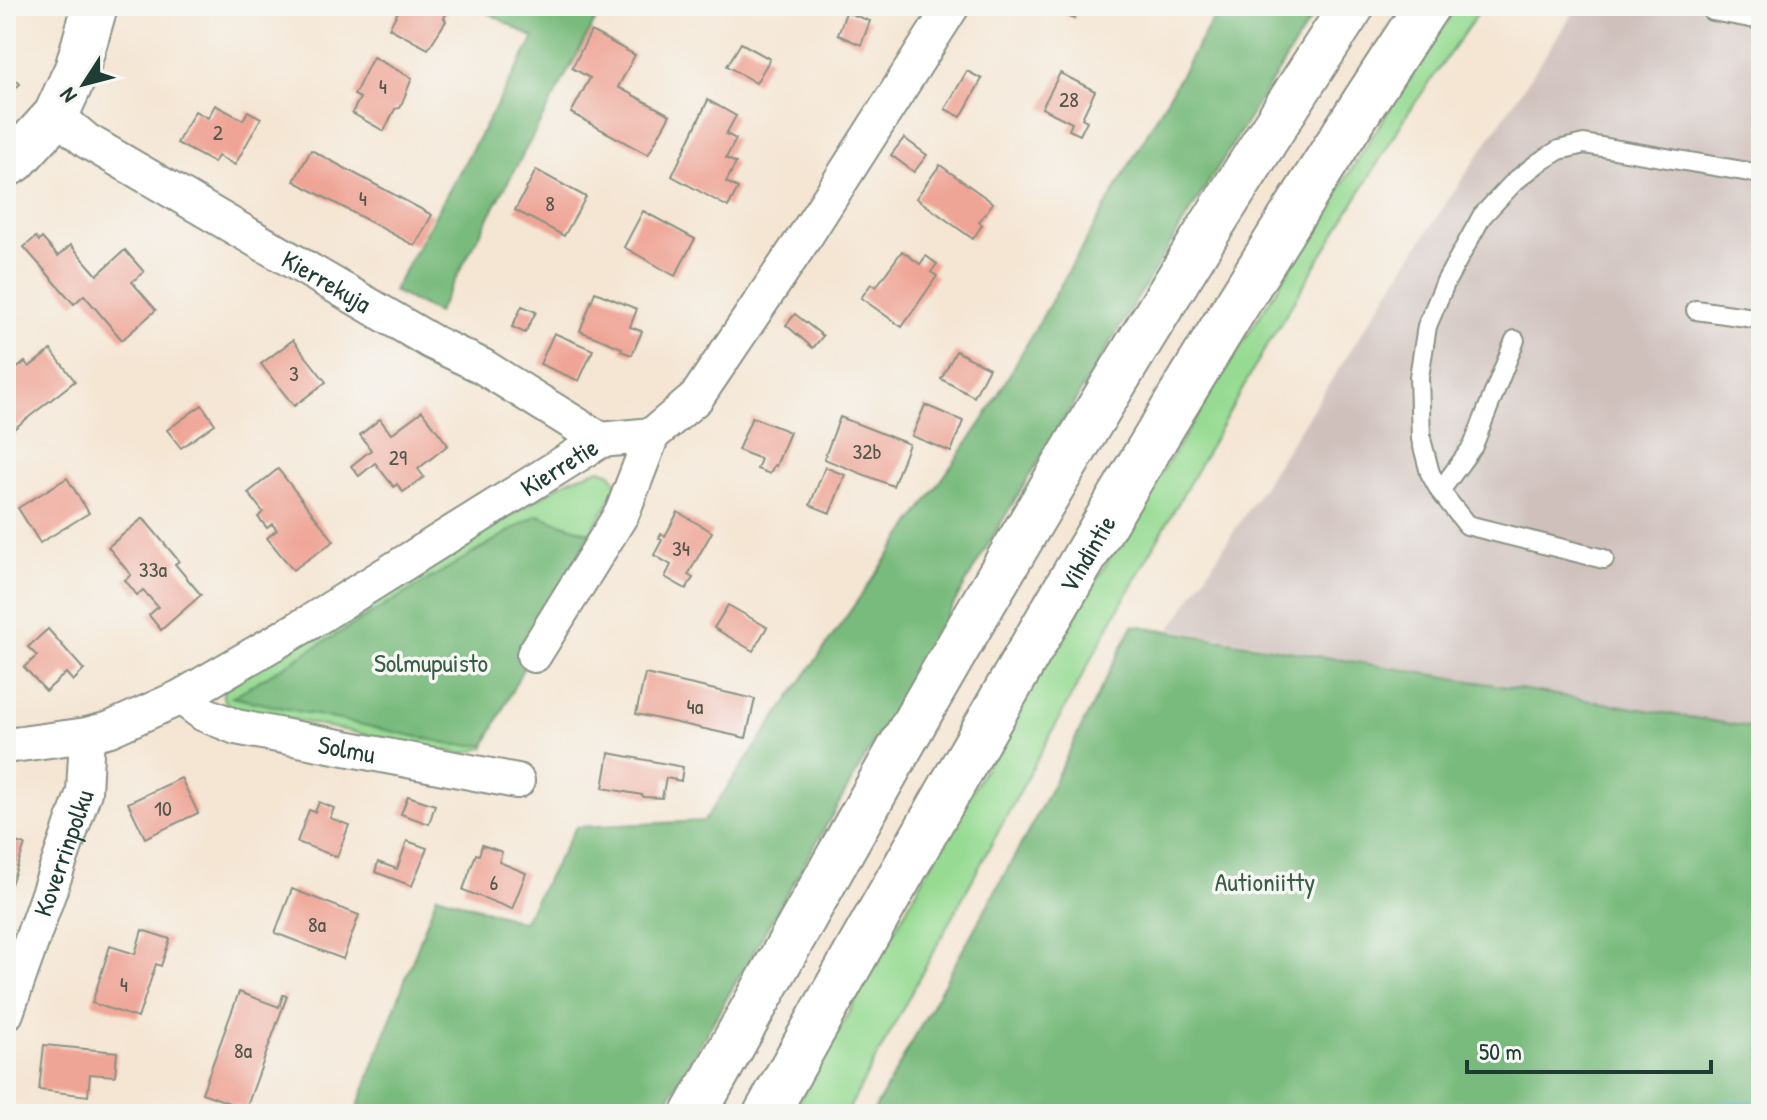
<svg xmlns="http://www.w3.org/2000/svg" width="1767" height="1120" font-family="'Patrick Hand',sans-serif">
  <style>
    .industrial { fill: #cfc0bb }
    .green { fill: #97db93; stroke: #5b8c64; stroke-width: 2 }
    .forest { fill: #79bb7d; stroke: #4c7c58; stroke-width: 2 }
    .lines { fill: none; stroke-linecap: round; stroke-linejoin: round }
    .stream { stroke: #51b8ce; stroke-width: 10 }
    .building { fill: #efa596 }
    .service-casing { stroke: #8a9284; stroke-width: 22 }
    .minor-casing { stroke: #8a9284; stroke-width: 38 }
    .tertiary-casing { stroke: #8a9284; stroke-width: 48 }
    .primary-casing { stroke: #8a9284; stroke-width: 48 }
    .service { stroke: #fff; stroke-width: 18 }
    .minor { stroke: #fff; stroke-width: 34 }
    .tertiary { stroke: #fff; stroke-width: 44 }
    .primary { stroke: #fff; stroke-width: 44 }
    .labels { text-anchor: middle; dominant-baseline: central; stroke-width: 7; stroke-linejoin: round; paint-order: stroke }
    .number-label { font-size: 22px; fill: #53574c }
    .street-label { font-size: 26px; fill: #1f3d34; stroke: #f6f6f2 }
    .park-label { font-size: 26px; fill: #375d47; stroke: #f6f6f2 }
  </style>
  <rect width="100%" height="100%" fill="#f6f6f2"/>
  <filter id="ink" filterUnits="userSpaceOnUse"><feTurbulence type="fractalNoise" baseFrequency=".0125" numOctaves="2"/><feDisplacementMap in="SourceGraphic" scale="16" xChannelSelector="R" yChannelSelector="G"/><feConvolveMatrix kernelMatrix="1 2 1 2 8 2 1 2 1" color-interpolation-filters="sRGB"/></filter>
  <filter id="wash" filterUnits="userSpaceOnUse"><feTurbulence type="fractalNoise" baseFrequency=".006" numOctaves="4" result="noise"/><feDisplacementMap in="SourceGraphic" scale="32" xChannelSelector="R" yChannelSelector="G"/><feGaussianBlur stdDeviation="1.8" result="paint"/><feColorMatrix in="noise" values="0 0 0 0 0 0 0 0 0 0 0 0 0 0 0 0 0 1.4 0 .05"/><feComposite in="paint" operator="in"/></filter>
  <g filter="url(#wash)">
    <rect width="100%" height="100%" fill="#f5e6d4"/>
    <polygon class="industrial" points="1578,6 1761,6 1761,729 1171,629 1423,238"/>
    <g class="green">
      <polygon points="1454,6 1483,6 1408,113 1262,354 1114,617 846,1114 792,1114 1002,738 1138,510"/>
      <polygon points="600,469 611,473 616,482 614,494 520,648 528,657 484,748 462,754 230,707 223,698 223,689 569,480"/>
    </g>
    <g class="forest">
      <polygon points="476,6 680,6 673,11 600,12 437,313 393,291 534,38"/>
      <polygon points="1225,6 1319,6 1172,241 990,541 660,1114 355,1114 437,895 523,922 576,827 704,821 984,419 1211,22"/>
      <polygon points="537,515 590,533 485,745 456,745 232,697"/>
      <polygon points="1133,625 1761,729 1761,1114 872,1114 1034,821"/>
    </g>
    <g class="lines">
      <polyline class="stream" points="1621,1114 1630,1111 1761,1105"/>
    </g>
    <g id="blocks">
      <g class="building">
        <polygon points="401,6 450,6 444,18 446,21 428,49 389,28"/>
        <polygon points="1054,6 1080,6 1074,19 1053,10"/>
        <polygon points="846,12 870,21 861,45 838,35"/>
        <polygon points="591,31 635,55 618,87 670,115 648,155 571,113 590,78 572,68"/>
        <polygon points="741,43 770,59 756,83 727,66"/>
        <polygon points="373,57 412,78 400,108 395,109 384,131 352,113 360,98 354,95"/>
        <polygon points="6,70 20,84 6,98"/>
        <polygon points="967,71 982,79 961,117 945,109"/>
        <polygon points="1060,73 1095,91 1082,118 1087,121 1080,135 1069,130 1072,123 1042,108"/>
        <polygon points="708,100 736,116 726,134 736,139 726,158 736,163 726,182 738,188 728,207 672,176"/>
        <polygon points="215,105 243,120 248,111 261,118 235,165 218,156 214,163 177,143 195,111 208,118"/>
        <polygon points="904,138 927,155 914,172 891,155"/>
        <polygon points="311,150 432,215 415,246 294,181"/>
        <polygon points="940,165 993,203 979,222 982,225 973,239 916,198"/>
        <polygon points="536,170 586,197 564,236 515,210"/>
        <polygon points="643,211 695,239 675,276 624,247"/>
        <polygon points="36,237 39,241 42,238 58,256 71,245 97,275 125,250 144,272 132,282 156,310 122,340 84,295 74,304 24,247"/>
        <polygon points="902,251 920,264 926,256 937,264 931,272 937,276 902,327 861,298 871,284 876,287"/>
        <polygon points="595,292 637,309 630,327 642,331 632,355 621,351 622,348 580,331"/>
        <polygon points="522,306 536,312 525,333 512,327"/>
        <polygon points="795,314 823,336 813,348 786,325"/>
        <polygon points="554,333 593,350 579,381 540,364"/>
        <polygon points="293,340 326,382 294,406 261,364"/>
        <polygon points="51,350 75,381 6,435 6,377 25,362 29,367"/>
        <polygon points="956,351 989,368 974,397 941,379"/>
        <polygon points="202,405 215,424 181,448 167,430"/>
        <polygon points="925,405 963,421 951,452 912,436"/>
        <polygon points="422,411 448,445 418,469 424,477 403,492 397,484 394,487 375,463 359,476 351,466 371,450 360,435 380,419 391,434"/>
        <polygon points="752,417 790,432 776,466 774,465 770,474 757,469 761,459 738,450"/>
        <polygon points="840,417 909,444 893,486 824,459"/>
        <polygon points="825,467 845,475 830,513 810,505"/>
        <polygon points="278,469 334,541 293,570 267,538 277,530 272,524 267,528 258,517 263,512 248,493"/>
        <polygon points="67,478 89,513 40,543 18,508"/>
        <polygon points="678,512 712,532 688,575 693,578 686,589 665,577 671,565 654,555 662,540 659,538 661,534 665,536"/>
        <polygon points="143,518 179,561 175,564 201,595 161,630 149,615 158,607 143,590 137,595 125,580 131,575 108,547"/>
        <polygon points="728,605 767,627 753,651 714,628"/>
        <polygon points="48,629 84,670 73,681 66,673 46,691 24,667 37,656 28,647"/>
        <polygon points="645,674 755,699 746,738 636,714"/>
        <polygon points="609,753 683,767 681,781 666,778 662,798 644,797 642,795 603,788"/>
        <polygon points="181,778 198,813 145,838 128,803"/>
        <polygon points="408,796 435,805 429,824 401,814"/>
        <polygon points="319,802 334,808 330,818 349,825 337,857 297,842 309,810 315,812"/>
        <polygon points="6,839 25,845 6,898"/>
        <polygon points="407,841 427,848 412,886 375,872 378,862 397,869"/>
        <polygon points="482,845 502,852 499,862 526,873 512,909 463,890 476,854 479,855"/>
        <polygon points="292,889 359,915 343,959 275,933"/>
        <polygon points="142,930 170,939 161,966 156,964 138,1018 92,1003 110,946 135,954"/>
        <polygon points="239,992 279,1007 283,995 287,996 246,1109 202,1093"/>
        <polygon points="44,1045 117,1052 115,1076 90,1074 88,1096 39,1090"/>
      </g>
    </g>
  </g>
  <g filter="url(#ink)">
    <use href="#blocks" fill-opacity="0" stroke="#8a9284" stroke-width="2"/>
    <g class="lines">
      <defs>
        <g id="service">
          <polyline points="1712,11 1761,20"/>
          <polyline points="1696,310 1761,319"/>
          <polyline points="1440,491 1473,446 1515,340"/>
          <polyline points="1604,559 1467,525 1440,491 1430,473 1421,439 1419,377 1427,326 1446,281 1482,216 1515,181 1538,163 1559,150 1584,144 1761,174"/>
        </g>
        <g id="minor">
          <path id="s1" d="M56,115L87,141L432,342L482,366L601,440"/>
          <polyline points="534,655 622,513 652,435"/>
          <path id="s2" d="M181,697L204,714L236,727L517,781"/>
          <path id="s3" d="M6,746L87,735L110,729L181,697L310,622L601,440L652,435L696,398L806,235L952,6"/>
          <path id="s4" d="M6,1013L84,792L87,735"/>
        </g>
        <polyline id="tertiary" points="6,165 15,160 56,115 77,69 95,6"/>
        <g id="primary">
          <path d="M694,1114C807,913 919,710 1037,512C1138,341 1243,173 1352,6"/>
          <path id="s5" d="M766,1114C976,739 1190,365 1427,6"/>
        </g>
      </defs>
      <use href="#service" class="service-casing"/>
      <use href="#minor" class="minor-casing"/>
      <use href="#tertiary" class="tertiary-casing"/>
      <use href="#primary" class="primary-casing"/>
      <use href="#service" class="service"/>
      <use href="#minor" class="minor"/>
      <use href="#tertiary" class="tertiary"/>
      <use href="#primary" class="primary"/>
    </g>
  </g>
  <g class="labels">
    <g class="number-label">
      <text x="383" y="86">4</text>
      <text x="1069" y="99">28</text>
      <text x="218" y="132">2</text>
      <text x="363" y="198">4</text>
      <text x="550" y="203">8</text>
      <text x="294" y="373">3</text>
      <text x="867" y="451">32b</text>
      <text x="398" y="457">29</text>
      <text x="681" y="548">34</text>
      <text x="153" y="569">33a</text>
      <text x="695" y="706">4a</text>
      <text x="163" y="808">10</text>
      <text x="494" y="882">6</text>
      <text x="317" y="924">8a</text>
      <text x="124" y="984">4</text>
      <text x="243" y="1050">8a</text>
    </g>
    <g class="street-label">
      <text stroke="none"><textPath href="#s1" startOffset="318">Kierrekuja</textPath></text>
      <text stroke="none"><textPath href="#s3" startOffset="626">Kierretie</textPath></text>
      <text stroke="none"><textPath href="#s5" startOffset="646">Vihdintie</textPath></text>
      <text stroke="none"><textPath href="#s2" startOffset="176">Solmu</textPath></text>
      <text stroke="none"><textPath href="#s4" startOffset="170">Koverrinpolku</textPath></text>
    </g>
    <g class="park-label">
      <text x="431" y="662">Solmupuisto</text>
      <text x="1265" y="881">Autioniitty</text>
    </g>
  </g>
  <rect width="1767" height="1120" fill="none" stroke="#f6f6f2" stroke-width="32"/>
  <g transform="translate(84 84) rotate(234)" stroke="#f6f6f2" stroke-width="6" paint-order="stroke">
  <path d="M0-6L14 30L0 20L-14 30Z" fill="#1f3d34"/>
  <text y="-12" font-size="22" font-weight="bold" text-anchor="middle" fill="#1f3d34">N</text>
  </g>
  <path d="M1467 1060v12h244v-12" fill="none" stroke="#1f3d34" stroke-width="4"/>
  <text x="1479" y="1060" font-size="24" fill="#1f3d34" stroke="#f6f6f2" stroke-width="6" paint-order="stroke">50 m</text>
</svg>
